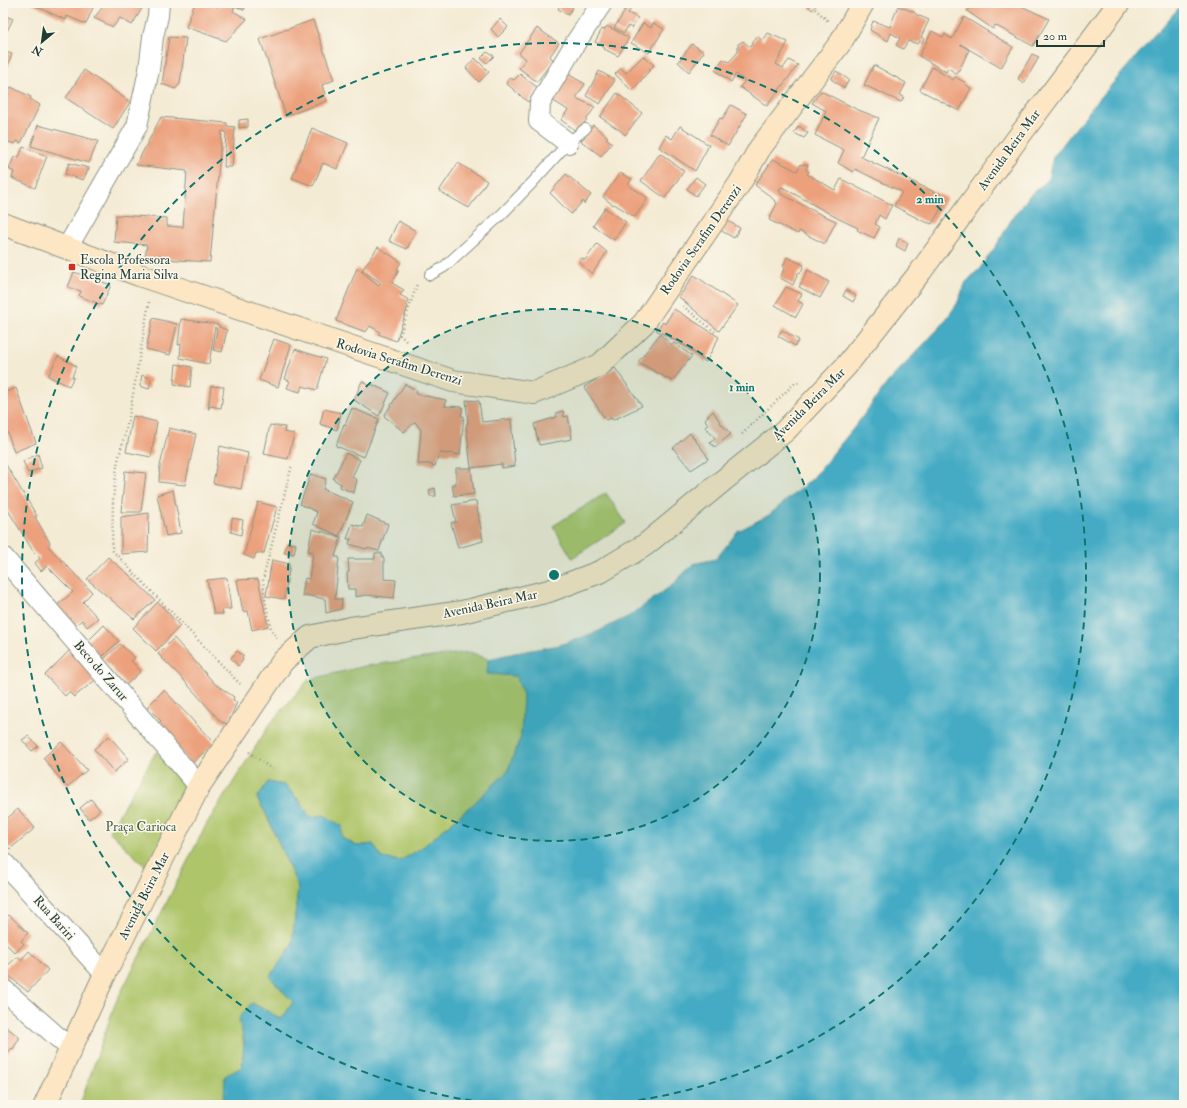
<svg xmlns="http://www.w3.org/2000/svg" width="1187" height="1108" font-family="'IM FELL Double Pica',serif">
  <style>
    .green { fill: #afc56a; stroke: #67814f }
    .water { fill: #45abc4; stroke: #32747c }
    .building { fill: #eca07b }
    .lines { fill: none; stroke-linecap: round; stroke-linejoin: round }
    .lane-casing { stroke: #8a9484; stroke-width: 12 }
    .street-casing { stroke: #8a9484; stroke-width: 22 }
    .secondary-casing { stroke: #8a9484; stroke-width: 24 }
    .path { stroke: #8a9484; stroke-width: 2.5; stroke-dasharray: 1 3; stroke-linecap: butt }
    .lane { stroke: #fff; stroke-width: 10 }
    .street { stroke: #fff; stroke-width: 20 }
    .secondary { stroke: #fce6c4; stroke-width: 22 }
    .ring { fill: none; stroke: #0f766e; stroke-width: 2; stroke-dasharray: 7 5 }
    .poi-dot { fill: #c8321e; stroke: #fbf7ec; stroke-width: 1.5 }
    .labels { text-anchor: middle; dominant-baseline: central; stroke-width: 3; stroke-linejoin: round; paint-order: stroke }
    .street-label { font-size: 13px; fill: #1f3d34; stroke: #fbf7ec }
    .poi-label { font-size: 13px; fill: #1f3d34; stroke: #fbf7ec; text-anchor: start }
    .park-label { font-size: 13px; fill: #435f42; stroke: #fbf7ec }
    .centre { fill: #0f766e; stroke: #fbf7ec; stroke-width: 2 }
    .ring-label { font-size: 12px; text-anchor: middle; font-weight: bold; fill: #0f766e; stroke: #fbf7ec; stroke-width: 3; stroke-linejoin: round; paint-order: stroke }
  </style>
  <rect width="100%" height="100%" fill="#fbf7ec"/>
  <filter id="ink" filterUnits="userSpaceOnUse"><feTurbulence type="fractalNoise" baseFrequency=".025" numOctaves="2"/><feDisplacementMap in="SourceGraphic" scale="8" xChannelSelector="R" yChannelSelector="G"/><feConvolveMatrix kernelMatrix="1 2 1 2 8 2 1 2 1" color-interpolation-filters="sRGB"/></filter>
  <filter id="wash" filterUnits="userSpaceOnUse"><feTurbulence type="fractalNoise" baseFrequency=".012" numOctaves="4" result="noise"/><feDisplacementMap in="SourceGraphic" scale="16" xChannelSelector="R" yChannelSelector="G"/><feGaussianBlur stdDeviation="0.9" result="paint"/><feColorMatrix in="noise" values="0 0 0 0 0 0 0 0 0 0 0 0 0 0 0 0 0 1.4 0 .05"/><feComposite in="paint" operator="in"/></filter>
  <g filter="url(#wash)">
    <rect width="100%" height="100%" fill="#f4ebd4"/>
    <g class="green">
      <polygon points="606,493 626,523 572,558 553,526"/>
      <path d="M470,652L488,659V674L516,676L523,695L521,736L507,772L472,805L423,847L400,861L382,858L373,844L357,846L342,838L324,815L310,817L299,800L285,785L268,782L257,798L267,816L298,887L292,945L270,977L293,1002L282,1019L252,1003L240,1018C242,1032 247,1056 241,1068C236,1081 226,1092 222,1105H80L115,1004L206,825L270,724L308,680L365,666Z"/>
      <polygon points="156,752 188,786 148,869 109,831"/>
    </g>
    <polygon class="water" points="1183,3 1184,3 1184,1105 222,1105 224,1099 225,1076 242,1067 244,1041 239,1018 252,1003 282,1019 293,1002 270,977 292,945 298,887 267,816 257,798 268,782 285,785 298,800 310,817 324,815 342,826 342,838 357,846 373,844 382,858 400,861 423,847 472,805 507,772 521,736 523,695 516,676 487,674 488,659 515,653 560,645 599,631 631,615 671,586 693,564 716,559 738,531 769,515 813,478 857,424 888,382 942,325 957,304 966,282 981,267 998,243 1010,222 1030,195 1048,180 1053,157 1094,105"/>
    <g id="blocks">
      <g class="building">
        <polygon points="29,3 90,3 94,5 86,24 67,16 66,20"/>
        <polygon points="102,3 141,3 144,5 132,25 120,18 113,27 94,18 102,8 100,6"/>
        <polygon points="195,3 209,3 218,7 219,3 247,3 244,10 235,6 233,11 247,19 226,41 186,27"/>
        <polygon points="561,3 575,3 568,15 558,9"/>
        <polygon points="613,3 632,3 629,7 631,9 628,13 638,18 632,28 628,26 624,33 614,28 625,11"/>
        <polygon points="806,3 818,3 812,10"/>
        <polygon points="966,3 999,3 1005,7 1007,3 1015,3 1049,19 1033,46 995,25 993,29 967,11 970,7 965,4"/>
        <polygon points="898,6 914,12 917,15 929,20 921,37 924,38 922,43 920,41 918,44 908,41 903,49 896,45 900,38 891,33 888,41 870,30 873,21 890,27"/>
        <polygon points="4,15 13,19 3,39 3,16"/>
        <polygon points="964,17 1013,47 1001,68 960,44 969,50 957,74 948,68 946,72 919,56 932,31 943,37 945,34 952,39"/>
        <polygon points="500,19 508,27 498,37 491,29"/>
        <polygon points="313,20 334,80 322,85 327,101 286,116 260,39"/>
        <polygon points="643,23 651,28 653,23 664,29 649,53 631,43"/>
        <polygon points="607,26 629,38 618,56 604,49 605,48 595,42 602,29 604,30"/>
        <polygon points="537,28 559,43 550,56 553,60 537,82 519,68 526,59 519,53"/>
        <polygon points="768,33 788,42 776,64 783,68 789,60 798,65 767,106 740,87 745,81 736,74 731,82 715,70 723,59 729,62 738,52 738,44 743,41 750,47 757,36 763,41"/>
        <polygon points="169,37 186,38 180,84 175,89 162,84"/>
        <polygon points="692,44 704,52 689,72 678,62"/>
        <polygon points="3,51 12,54 3,80"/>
        <polygon points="487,52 494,56 487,63 481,58"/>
        <polygon points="1032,54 1039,57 1024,83 1018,79"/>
        <polygon points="643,56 654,65 632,91 615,74 621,68 626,73"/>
        <polygon points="475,58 489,72 479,82 466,68"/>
        <polygon points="874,65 906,83 900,95 904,97 901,102 864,85"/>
        <polygon points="932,67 953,80 955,77 966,83 965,84 971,88 959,111 920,90"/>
        <polygon points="84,70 130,102 113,129 66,98"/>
        <polygon points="599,71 615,80 600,104 586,96"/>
        <polygon points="836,71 849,80 844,88 831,79"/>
        <polygon points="520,74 538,88 528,102 506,83 510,78 514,80"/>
        <polygon points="568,74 585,84 576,98 595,107 578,132 561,120 568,110 552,100"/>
        <polygon points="11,87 31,97 30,99 40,105 21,143 17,141 15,144 8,142 3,139 3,101"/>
        <polygon points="821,91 856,109 879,118 861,157 947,198 932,224 923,221 894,206 902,192 855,169 853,172 838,163 844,150 815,135 826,111 812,103"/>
        <polygon points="617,93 642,113 625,135 621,131 600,117"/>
        <polygon points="731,105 747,114 728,146 710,135 720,118 722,119"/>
        <polygon points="161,117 227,123 227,126 235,127 232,167 224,167 226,132 222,131 210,262 145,258 147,245 114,242 116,215 167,218 167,226 183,227 187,171 136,165"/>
        <polygon points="248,119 248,127 239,128 239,120"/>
        <polygon points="38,125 98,141 89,163 31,146"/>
        <polygon points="593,125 608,137 606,138 612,143 601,156 581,141"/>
        <polygon points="680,126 709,145 695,171 659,147 666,135 672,139"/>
        <polygon points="799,126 808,133 804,138 794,133"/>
        <polygon points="312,128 348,143 337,169 323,163 313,186 292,178"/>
        <polygon points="23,147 47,156 35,188 12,178 14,172 9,169 14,157 19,157"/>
        <polygon points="660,153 684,171 665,198 641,181"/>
        <polygon points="773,159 797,171 801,164 808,165 806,170 809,172 807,174 835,190 841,179 892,205 885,219 879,215 875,224 880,227 874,238 857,230 858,228 839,219 782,187 779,189 781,194 822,215 836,221 825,244 799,231 798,234 769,220 777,203 770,196 755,185"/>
        <polygon points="69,163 89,168 83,180 65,174"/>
        <polygon points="458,163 487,181 469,208 439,191"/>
        <polygon points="620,173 632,179 628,185 648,198 635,217 614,204 613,205 603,197"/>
        <polygon points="566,174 591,195 584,204 583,201 571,214 550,193"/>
        <polygon points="696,177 705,184 696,196 687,189"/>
        <polygon points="605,208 626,222 614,240 593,226"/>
        <polygon points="726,220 740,228 734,238 720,230"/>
        <polygon points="398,221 416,231 407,249 389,241"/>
        <polygon points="899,238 908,243 905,251 896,246"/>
        <polygon points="597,244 607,252 592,274 579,262 581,258 585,260"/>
        <polygon points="378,247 401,262 397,269 399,270 392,283 404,290 400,295 409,300 406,305 408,306 396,341 378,334 380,332 370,326 366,332 336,321 357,268 379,285 381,283 362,270"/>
        <polygon points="787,257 804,265 801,272 798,273 793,285 780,278 785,267 783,266"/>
        <polygon points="808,270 829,282 820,298 799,287"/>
        <polygon points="74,272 111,285 102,305 79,296 81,291 68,287"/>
        <polygon points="694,275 738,305 719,331 679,297"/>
        <polygon points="786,287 802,294 798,301 803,304 796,317 775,305"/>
        <polygon points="846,290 856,296 853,302 843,296"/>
        <polygon points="674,309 719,337 706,362 687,347 656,330 663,322 665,324"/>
        <polygon points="153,318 177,324 170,355 146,349"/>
        <polygon points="181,319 216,324 220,326 219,327 227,330 222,352 213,350 217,330 215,327 209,364 180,358 181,344 178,345"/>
        <polygon points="782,330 799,340 795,346 778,336"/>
        <polygon points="660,334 672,345 674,343 692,356 672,381 638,362"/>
        <polygon points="274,339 291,345 278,387 259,380"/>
        <polygon points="295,349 326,359 317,390 302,386 300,392 287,388 290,381 285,379"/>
        <polygon points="58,356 76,366 72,377 74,377 69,386 48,376"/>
        <polygon points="176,364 192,367 190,387 174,384"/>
        <polygon points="615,368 642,406 613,420 611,418 606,420 584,387"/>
        <polygon points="142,375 151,379 149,389 140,386"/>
        <polygon points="362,381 370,386 371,384 390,393 379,416 354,400"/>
        <polygon points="405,384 417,391 416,394 446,400 445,407 446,406 463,407 461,416 464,416 460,455 449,453 448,454 439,453 435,466 428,464 418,464 421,430 415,422 404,432 384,416"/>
        <polygon points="211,386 224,387 221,408 210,406 209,409 208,409"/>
        <polygon points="16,388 36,443 14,452 3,419 3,393"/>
        <polygon points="466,400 479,401 482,422 511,419 515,466 502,468 502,464 471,468 474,494 454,496 452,484 456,484 456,468 471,468 466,425 468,424"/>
        <polygon points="352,408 379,419 364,457 336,446 344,424 345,425"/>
        <polygon points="324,409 341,413 337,430 320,424"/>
        <polygon points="563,411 564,417 568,416 572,439 539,445 534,424 557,417 556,413"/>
        <polygon points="713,411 722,425 731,434 715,447 710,443 715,438 705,427 708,425 705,419"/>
        <polygon points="133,416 157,422 151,457 126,452"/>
        <polygon points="270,425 285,427 284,432 294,434 288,459 264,454"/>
        <polygon points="169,428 196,434 185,485 159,482 160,466"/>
        <polygon points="690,433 706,454 708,459 691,470 673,448"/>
        <polygon points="220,446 248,453 241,489 213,483"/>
        <polygon points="346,453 360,460 352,477 357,480 354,493 340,487 341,484 333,479"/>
        <polygon points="38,454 42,468 28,473 23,461"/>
        <polygon points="3,460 37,516 35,517 50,543 48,546 92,592 83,602 98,618 87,627 82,620 73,627 55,607 73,592 47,566 41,571 35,563 40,558 33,551 3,502"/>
        <polygon points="125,471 146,473 141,512 121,512"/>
        <polygon points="311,474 326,479 323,489 353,502 339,536 313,524 317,512 300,504"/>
        <polygon points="435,488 436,496 430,496 429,490"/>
        <polygon points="173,490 181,533 166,536 157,495"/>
        <polygon points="476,501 483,541 458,548 451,523 456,522 452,505"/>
        <polygon points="258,502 277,507 264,553 256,553 254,559 244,555"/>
        <polygon points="149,513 148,552 121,554 121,517"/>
        <polygon points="367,515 388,524 379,551 367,548 366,549 349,544 351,539 347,539 352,524 363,527"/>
        <polygon points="232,518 243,520 241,535 231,532"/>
        <polygon points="312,529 341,537 335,557 339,557 335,599 342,599 341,609 326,613 325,599 305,595 302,596 305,578 309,579 313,552 308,551"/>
        <polygon points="287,543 296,544 294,554 284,553"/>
        <polygon points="375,553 382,553 382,557 384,558 384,579 396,580 394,598 366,595 355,597 355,589 348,589 347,573 349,572 348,559 375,559"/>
        <polygon points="108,557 128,574 155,600 134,619 87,579"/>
        <polygon points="272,560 290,564 284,599 266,596"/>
        <polygon points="227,578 231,609 222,609 223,614 214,614 207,580"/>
        <polygon points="258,579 268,626 252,630 248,611 243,612 237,580"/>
        <polygon points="158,602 180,626 156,651 133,628"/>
        <polygon points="104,625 119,641 101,658 87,642"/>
        <polygon points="174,638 215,684 234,697 233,700 237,702 228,724 221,722 180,676 158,654"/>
        <polygon points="120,644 135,658 131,661 141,671 126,685 104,659"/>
        <polygon points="73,647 99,677 74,697 69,692 65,696 45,675"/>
        <polygon points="237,651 244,656 242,657 243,660 238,666 231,658"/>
        <polygon points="164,690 214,743 190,765 158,724 161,721 147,707"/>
        <polygon points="28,736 38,746 32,751 22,740"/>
        <polygon points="109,736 129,759 114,772 94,749"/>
        <polygon points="61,742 87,770 67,787 43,758"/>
        <polygon points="91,799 100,810 89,819 80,808"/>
        <polygon points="18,809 35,828 10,849 3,842 3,822"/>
        <polygon points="9,915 28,933 21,941 24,944 15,953 3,941 3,920"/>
        <polygon points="29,951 48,970 28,992 9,976 5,980 3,978 3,970 18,956 21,960"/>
        <polygon points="5,1026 19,1037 19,1039 13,1049 12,1048 3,1058 3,1028"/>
      </g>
    </g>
  </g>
  <g filter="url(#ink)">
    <use href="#blocks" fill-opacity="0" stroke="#8a9484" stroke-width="1"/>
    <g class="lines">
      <defs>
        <polyline id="lane" points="430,275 444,267 502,214 532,183 568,143 585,129"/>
        <g id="street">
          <polyline points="568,143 539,121 540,103 576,42 602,3"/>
          <polyline points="67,248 137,126 149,70 153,37 158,16 159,3"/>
          <polyline points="3,557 199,786"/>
          <polyline points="3,862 105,974"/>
          <polyline points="3,989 70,1048"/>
        </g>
        <g id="secondary">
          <polyline points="3,224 139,275 453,381 534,393 600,365 644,323 665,292 740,183 760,148 841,42 863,3"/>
          <polyline points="45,1105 105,974 199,786 283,661 310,637 351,628 462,612 549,591 602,571 645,545 725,479 785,431 846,366 921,271 1017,139 1119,3"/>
        </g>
      </defs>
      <use href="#lane" class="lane-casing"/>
      <use href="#street" class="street-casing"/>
      <use href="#secondary" class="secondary-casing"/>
      <g class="path">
        <polyline points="815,9 828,21"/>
        <polyline points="149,302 129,417 117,465 113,500 112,550 240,684"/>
        <polyline points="683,306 715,332"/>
        <polyline points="406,341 400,335 417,284"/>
        <polyline points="742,434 795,383 800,382"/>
        <polyline points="277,638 271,629 265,600 263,579 292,465"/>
        <polyline points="249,752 274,771"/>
      </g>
      <use href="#lane" class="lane"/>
      <use href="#street" class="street"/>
      <use href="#secondary" class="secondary"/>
    </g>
  </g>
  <circle cx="554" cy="575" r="266" fill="#0f766e" fill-opacity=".12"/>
  <g class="ring">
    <circle cx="554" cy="575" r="266"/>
    <path d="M508 1105A532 532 0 1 1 600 1105"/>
  </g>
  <rect class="poi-dot" x="68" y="263" width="8" height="8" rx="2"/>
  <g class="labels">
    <g class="street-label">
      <text transform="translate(1009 150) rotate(-54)">Avenida Beira Mar</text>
      <text transform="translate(701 240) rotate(-55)">Rodovia Serafim Derenzi</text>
      <text transform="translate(399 362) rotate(17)">Rodovia Serafim Derenzi</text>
      <text transform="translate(809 404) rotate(-45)">Avenida Beira Mar</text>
      <text transform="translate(490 604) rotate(-12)">Avenida Beira Mar</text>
      <text transform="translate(101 671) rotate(49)">Beco do Zarur</text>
      <text transform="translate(144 896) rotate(-63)">Avenida Beira Mar</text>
      <text transform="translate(54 918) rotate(48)">Rua Bariri</text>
    </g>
    <g class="poi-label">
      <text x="80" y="260">Escola Professora<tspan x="80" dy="15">Regina Maria Silva</tspan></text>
    </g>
    <g class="park-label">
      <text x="141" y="827">Praça Carioca</text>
    </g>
  </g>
  <circle cx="554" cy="575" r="6" class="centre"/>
  <g class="ring-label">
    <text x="930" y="203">2 min</text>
    <text x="742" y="391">1 min</text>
  </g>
  <rect width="1187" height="1108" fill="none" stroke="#fbf7ec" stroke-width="16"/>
  <g transform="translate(42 42) rotate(209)" stroke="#fbf7ec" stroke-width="3" paint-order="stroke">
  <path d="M0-3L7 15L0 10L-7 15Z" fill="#1f3d34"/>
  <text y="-6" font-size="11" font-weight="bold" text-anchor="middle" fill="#1f3d34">N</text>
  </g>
  <path d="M1037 40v6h67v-6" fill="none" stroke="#1f3d34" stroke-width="2"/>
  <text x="1043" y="40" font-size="12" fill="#1f3d34" stroke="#fbf7ec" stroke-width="3" paint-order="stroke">20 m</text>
</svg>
